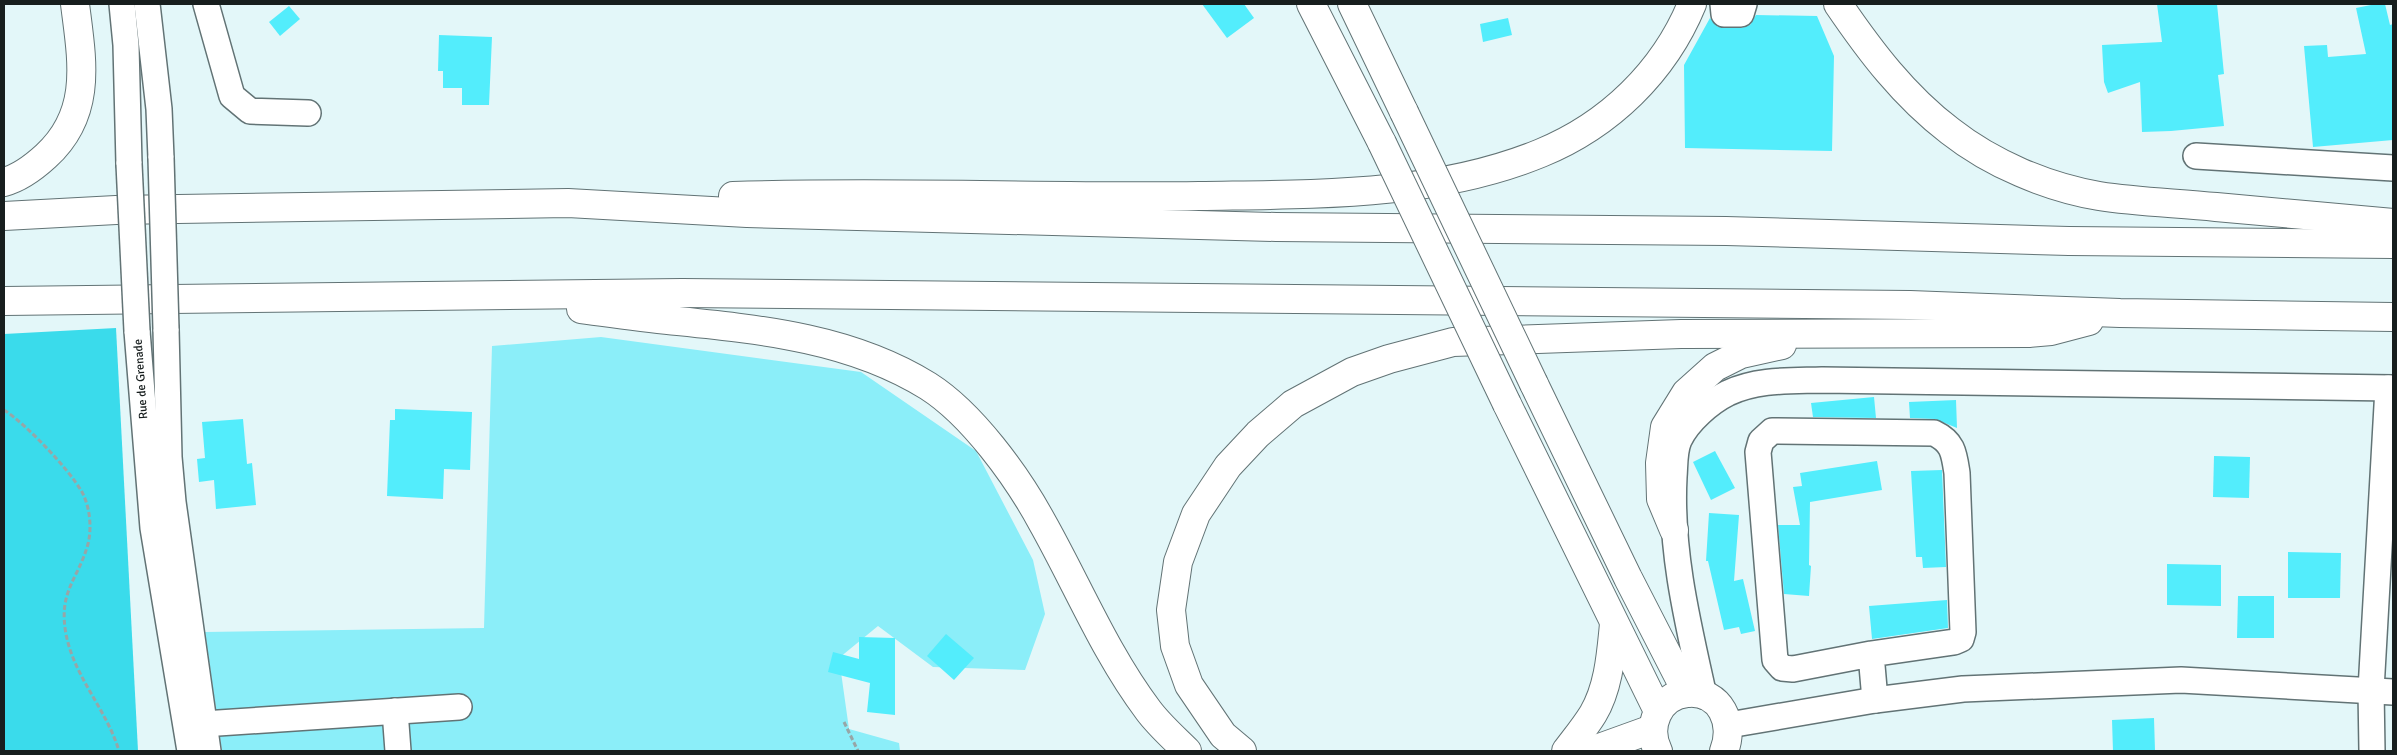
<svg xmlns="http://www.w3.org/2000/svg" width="2397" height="755" font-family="Signika,sans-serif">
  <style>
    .green { fill: #8beef9 }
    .forest { fill: #3adbeb }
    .building { fill: #53edfc }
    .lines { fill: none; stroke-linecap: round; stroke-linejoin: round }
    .minor-casing { stroke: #627375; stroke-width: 28 }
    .major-casing { stroke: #627375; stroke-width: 30 }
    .highway-casing { stroke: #627375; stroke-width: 30 }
    .path { stroke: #97a6a7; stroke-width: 3; stroke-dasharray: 5 2.5; stroke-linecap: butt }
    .minor { stroke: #fff; stroke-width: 25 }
    .major { stroke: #fff; stroke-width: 28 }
    .highway { stroke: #fff; stroke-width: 28 }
    .minor-bridge-casing { stroke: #627375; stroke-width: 28; stroke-linecap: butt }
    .major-bridge-casing { stroke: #627375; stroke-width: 30; stroke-linecap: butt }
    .minor-bridge { stroke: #fff; stroke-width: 25 }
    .major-bridge { stroke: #fff; stroke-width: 28 }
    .labels { text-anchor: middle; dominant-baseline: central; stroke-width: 4.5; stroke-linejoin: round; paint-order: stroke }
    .street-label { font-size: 12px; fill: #171e1e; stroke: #fff }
  </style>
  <rect width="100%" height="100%" fill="#e3f7f9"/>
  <polygon class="green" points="601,337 861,372 976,451 1033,560 1045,614 1025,670 933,667 878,626 839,658 849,729 899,743 900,751 222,751 205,632 484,628 492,346"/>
  <polygon class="forest" points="116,328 138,751 4,751 4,334"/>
  <g class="building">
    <polygon points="1202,4 1244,4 1254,18 1227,38"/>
    <polygon points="2157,4 2217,4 2224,74 2218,75 2224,126 2171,131 2142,132 2140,82 2108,93 2104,82 2102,45 2162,42"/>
    <polygon points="2376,4 2385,4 2390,25 2393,24 2393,140 2313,147 2304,46 2327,45 2328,57 2366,54 2356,8"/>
    <polygon points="289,6 300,19 280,36 269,22"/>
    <polygon points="1756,15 1817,16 1834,56 1832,151 1685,148 1684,65 1710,18 1718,27 1741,28 1750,25"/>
    <polygon points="1508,18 1512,35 1483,42 1480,24"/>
    <polygon points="439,35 492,37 489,105 462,105 462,88 443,88 443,71 438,71"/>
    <polygon points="1874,397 1876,418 1813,417 1811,403"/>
    <polygon points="1956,400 1957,428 1935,419 1910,418 1909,402"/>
    <polygon points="395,409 472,412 470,470 444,469 443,499 387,496 390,420 395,420"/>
    <polygon points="243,419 247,464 252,463 256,505 216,509 214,480 199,482 197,459 205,458 202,422"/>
    <polygon points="1715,451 1735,488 1711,500 1693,462"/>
    <polygon points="2214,456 2250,457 2249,498 2213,497"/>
    <polygon points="1877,461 1882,490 1810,502 1809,565 1811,566 1809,596 1784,594 1778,525 1800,525 1793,487 1802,486 1800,473"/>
    <polygon points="1942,470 1946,567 1923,568 1922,557 1916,557 1911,471"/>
    <polygon points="1709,513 1739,515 1734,581 1743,579 1755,631 1741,634 1739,627 1724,630 1708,561 1706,561"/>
    <polygon points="2288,552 2341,553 2340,598 2288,598"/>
    <polygon points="2167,564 2221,565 2221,606 2167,605"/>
    <polygon points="2238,596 2274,596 2274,638 2237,638"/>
    <polygon points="1947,600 1948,628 1872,639 1869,606"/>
    <polygon points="946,634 974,658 954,680 927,656"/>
    <polygon points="859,637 895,638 895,715 867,712 870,683 828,672 833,652 859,659"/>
    <polygon points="2154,718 2155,751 2113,751 2112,720"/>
  </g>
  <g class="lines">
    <defs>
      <g id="minor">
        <polyline points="122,4 126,45 129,164"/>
        <polyline points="147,4 159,109 161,158"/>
        <polyline points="206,4 232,96 250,111 308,113"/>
        <polyline points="1723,4 1724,14 1741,14 1744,4"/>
        <polyline points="2196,156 2393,168"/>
        <polyline points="166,329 169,457 173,502 208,751"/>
        <polyline points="137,331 153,528 190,751"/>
        <path d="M1871,654L1954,642L1961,639L1963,632L1957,473C1954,453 1953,442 1934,433L1772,431L1761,441L1758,452L1775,660L1782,668L1793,669L1871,654L1875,700"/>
        <path d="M1704,696C1688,624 1670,551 1674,477C1675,466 1674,451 1679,440C1688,421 1710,402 1728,393C1758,379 1790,381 1822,380L2393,388"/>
        <polyline points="395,711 398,751"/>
        <polyline points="188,725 459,707"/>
        <polyline points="1729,725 1875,700 1963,689 2181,680 2393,692"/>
        <polyline points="2372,751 2371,690 2388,388"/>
      </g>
      <g id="major">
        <polyline points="1311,4 1382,143"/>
        <polyline points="1352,4 1404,112"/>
        <polyline points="1534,384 1628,578 1687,693"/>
        <polyline points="1507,404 1658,711"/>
        <path d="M1658,751C1646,727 1658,696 1687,693C1721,690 1735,724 1724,751"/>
      </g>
      <g id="highway">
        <path d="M1838,4C1870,51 1904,96 1950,131C1992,164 2047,187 2099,196C2137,202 2177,203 2216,207C2275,212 2334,218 2393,223"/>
        <path d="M4,182C19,178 34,167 46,156C93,113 82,60 75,4"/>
        <path d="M733,196C888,191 1044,198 1199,196C1314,194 1434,197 1541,153C1609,125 1664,72 1692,4"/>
        <polyline points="4,216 116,210 568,203 747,213 1276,227 1726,231 2069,241 2393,244"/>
        <polyline points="4,301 682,293 1910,305 2120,313 2393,317"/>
        <path d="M581,309C613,313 646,318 678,321C765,330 852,339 928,386C972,414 1017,476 1042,522C1077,584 1105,653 1148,710C1159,725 1174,738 1187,751"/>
        <polyline points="1674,530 1661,499 1660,463 1665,427 1686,393 1715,367 1741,354 1782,345"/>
        <polyline points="1242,751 1223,735 1189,685 1175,646 1171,610 1178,562 1196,514 1228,466 1258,434 1293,404 1352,372 1389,359 1453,342 1681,334 2029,333 2051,331 2089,321"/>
        <path d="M1566,751C1575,739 1585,727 1593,714C1609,687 1611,654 1614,624"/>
        <polyline points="1591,751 1652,729"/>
      </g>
    </defs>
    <use href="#minor" class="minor-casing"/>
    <use href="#major" class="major-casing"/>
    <use href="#highway" class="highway-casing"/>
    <g class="path">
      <path d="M4,410C27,425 68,468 82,492C90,507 92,528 88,544C78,580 58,591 66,634C74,677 107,710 119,751"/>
      <polyline points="844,722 858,751"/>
    </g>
    <use href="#minor" class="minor"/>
    <use href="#major" class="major"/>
    <use href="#highway" class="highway"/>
    <defs>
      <g id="minor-bridge">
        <polyline points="161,158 166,329"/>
        <polyline points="129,164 137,331"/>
      </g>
      <g id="major-bridge">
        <polyline points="1404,112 1534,384"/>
        <polyline points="1382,143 1507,404"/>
      </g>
    </defs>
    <use href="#minor-bridge" class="minor-bridge-casing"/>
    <use href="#major-bridge" class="major-bridge-casing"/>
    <use href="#minor-bridge" class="minor-bridge"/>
    <use href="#major-bridge" class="major-bridge"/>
  </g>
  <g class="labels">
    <g class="street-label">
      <text transform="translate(141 379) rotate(-94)">Rue de Grenade</text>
    </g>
  </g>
  <rect width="2397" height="755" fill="none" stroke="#171e1e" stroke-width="10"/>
</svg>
